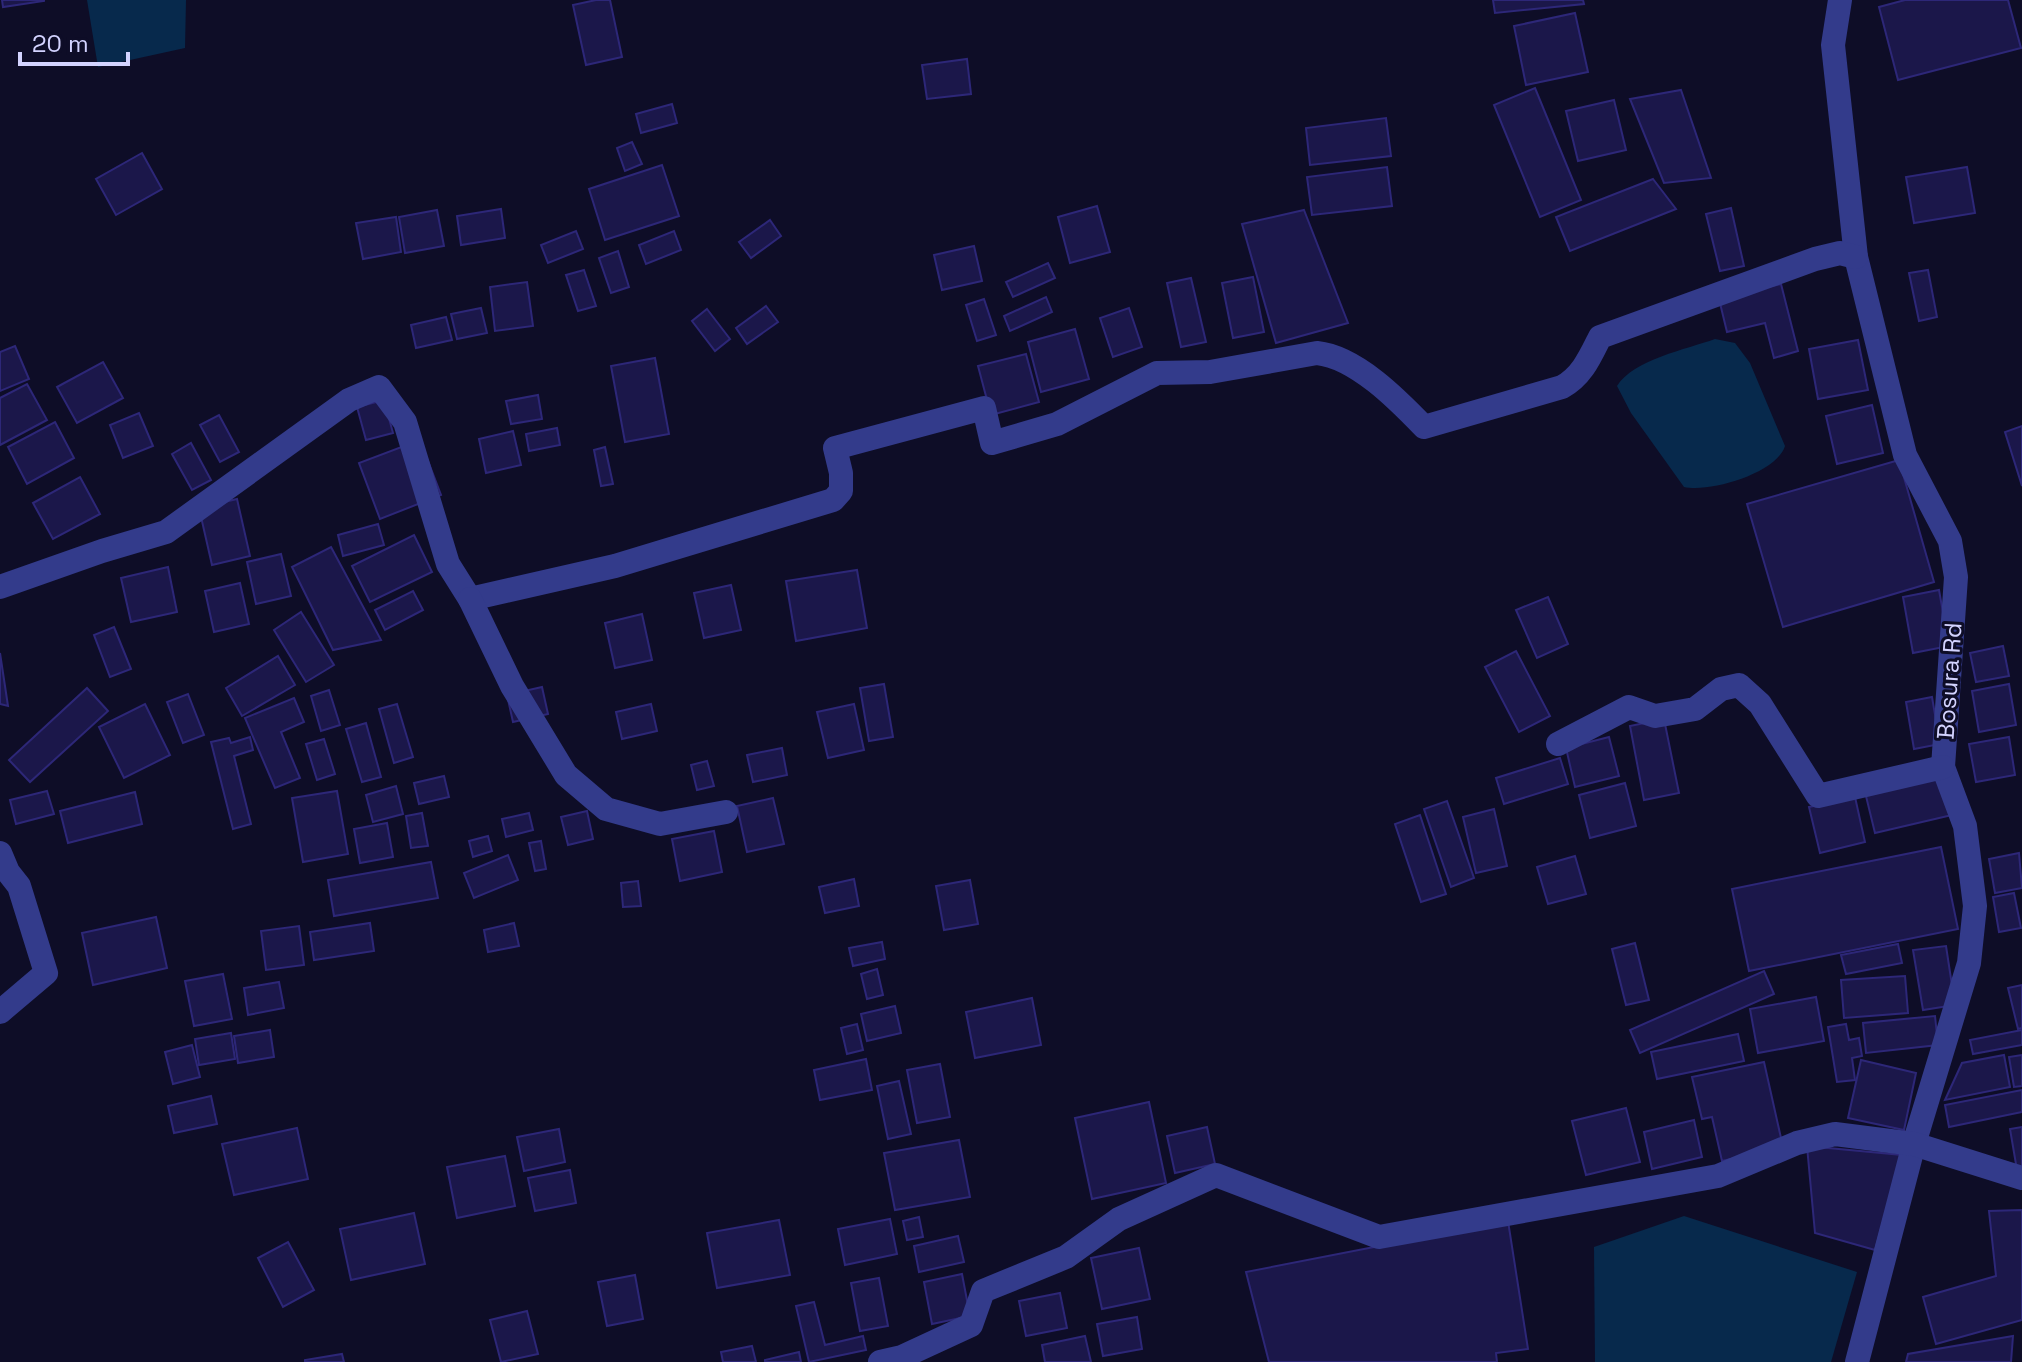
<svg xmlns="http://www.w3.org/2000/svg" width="2022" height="1362" font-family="'Space Grotesk',sans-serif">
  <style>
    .water { fill: #07294c }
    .building { fill: #1b174a; stroke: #2d2778; stroke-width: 2 }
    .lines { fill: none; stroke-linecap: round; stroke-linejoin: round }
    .minor { stroke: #333b8b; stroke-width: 24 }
    .labels { text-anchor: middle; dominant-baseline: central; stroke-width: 6; stroke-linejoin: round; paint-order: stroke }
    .street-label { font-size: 24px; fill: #d3d3ff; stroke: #0e0d27 }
  </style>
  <rect width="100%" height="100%" fill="#0e0d27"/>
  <g class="water">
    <polygon points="87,0 186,0 185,48 98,67"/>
    <path d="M1715,339L1735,343L1750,363L1785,446C1777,473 1710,493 1684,487L1631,413L1617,386C1633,360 1687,349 1715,339Z"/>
    <polygon points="1684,1216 1857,1272 1831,1362 1595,1362 1594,1247"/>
  </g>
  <g class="building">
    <polygon points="2,0 44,0 44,1 3,7"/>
    <polygon points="596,0 610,0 622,57 586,65 573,5"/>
    <polygon points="1493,0 1583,0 1584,4 1495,13"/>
    <polygon points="1905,0 2008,0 2021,48 1898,80 1879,7"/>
    <polygon points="1575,13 1588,72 1526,85 1514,26"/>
    <polygon points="967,59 971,94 927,99 922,65"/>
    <polygon points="1535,88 1581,200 1540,217 1494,105"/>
    <polygon points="1681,90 1711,178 1664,183 1630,99"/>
    <polygon points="1614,100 1626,150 1578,161 1566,111"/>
    <polygon points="672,104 677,123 641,133 636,114"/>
    <polygon points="1386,118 1391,156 1310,165 1306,128"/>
    <polygon points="632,142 642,164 625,171 617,148"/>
    <polygon points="142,153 162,189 116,215 96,179"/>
    <polygon points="662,165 679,216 605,240 589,189"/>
    <polygon points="1387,167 1392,206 1312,215 1307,177"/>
    <polygon points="1967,167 1975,213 1914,223 1906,177"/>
    <polygon points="1653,179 1676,209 1570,251 1556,217"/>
    <polygon points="1097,206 1110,252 1070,263 1058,217"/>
    <polygon points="1731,208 1744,266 1720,271 1706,214"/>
    <polygon points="501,209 505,238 461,245 457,216"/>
    <polygon points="437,210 444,246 405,253 399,217"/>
    <polygon points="1304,210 1348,323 1276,343 1242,224"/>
    <polygon points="396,217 401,252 363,259 356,223"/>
    <polygon points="770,220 781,236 751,258 739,242"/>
    <polygon points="576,231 583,249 548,263 541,245"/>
    <polygon points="674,231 681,250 646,264 639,245"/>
    <polygon points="974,246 982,281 942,290 934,255"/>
    <polygon points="618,251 629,287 611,293 599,258"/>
    <polygon points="1048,263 1055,278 1013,297 1006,282"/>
    <polygon points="584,270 596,306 578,311 566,275"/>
    <polygon points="1928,270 1937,317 1919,321 1909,273"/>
    <polygon points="1253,277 1264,332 1233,338 1222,283"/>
    <polygon points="1191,278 1206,342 1181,347 1167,283"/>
    <polygon points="527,282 533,326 495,331 490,287"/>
    <polygon points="1781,284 1798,351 1774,358 1765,323 1727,332 1719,299"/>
    <polygon points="1046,297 1052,312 1010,331 1004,316"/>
    <polygon points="984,299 996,335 977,341 966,305"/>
    <polygon points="766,306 778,322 747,344 736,328"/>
    <polygon points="481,308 487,333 457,339 451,314"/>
    <polygon points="1129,308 1142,347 1113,357 1100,318"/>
    <polygon points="707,309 730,339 715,351 692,321"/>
    <polygon points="446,317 452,340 416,348 411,325"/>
    <polygon points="1075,329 1089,379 1041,392 1028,342"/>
    <polygon points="1858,340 1868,390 1818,399 1809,349"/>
    <polygon points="15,346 29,379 0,391 0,352"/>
    <polygon points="1026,354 1039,402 991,415 978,366"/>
    <polygon points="655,358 669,434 625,442 611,366"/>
    <polygon points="103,362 123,398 77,423 57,387"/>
    <polygon points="27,384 47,420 0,445 0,398"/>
    <polygon points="538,395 542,419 511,424 506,401"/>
    <polygon points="384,400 393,433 366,440 357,407"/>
    <polygon points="1872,405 1883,453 1837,464 1826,416"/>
    <polygon points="139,413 153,446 123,458 110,425"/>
    <polygon points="219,415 239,452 220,462 200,425"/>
    <polygon points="55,422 74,458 27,484 8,447"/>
    <polygon points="2022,426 2022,486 2005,432"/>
    <polygon points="557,428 560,445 529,451 526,434"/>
    <polygon points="513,431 521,465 486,473 479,439"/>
    <polygon points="420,440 441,495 380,519 359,463"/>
    <polygon points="191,443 211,480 192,490 172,454"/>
    <polygon points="605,447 613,484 601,486 594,450"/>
    <polygon points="1899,460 1934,582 1783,627 1747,504"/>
    <polygon points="80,477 100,514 53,539 33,503"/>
    <polygon points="237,499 250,556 212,565 199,508"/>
    <polygon points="378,524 384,545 343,556 338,535"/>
    <polygon points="414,535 432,572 370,602 352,566"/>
    <polygon points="331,547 381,640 333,650 292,567"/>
    <polygon points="281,554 291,596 256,604 247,562"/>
    <polygon points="168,567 177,612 131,622 121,578"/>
    <polygon points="857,570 867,628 796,641 786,581"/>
    <polygon points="240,583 249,624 214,632 205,591"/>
    <polygon points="731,585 741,630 704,638 694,593"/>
    <polygon points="1939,590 1949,646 1913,653 1903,597"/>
    <polygon points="413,591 423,610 385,630 375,610"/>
    <polygon points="1548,597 1568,644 1537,658 1516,610"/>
    <polygon points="301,612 334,665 306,682 274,630"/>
    <polygon points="642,614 652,660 615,668 605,623"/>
    <polygon points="114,627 131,669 110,677 94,635"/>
    <polygon points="2003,646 2009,676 1976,682 1970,653"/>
    <polygon points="1516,651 1550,716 1519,732 1485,667"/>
    <polygon points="0,653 8,706 0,704"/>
    <polygon points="278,656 295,685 242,716 226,688"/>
    <polygon points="884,684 893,737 869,741 860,688"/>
    <polygon points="2009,684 2016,725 1979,732 1972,691"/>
    <polygon points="542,687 548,714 513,722 507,695"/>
    <polygon points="87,688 108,711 30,782 9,760"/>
    <polygon points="329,690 340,725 321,731 311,696"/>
    <polygon points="188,694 204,735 183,743 167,702"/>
    <polygon points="1932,697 1940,744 1914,749 1906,702"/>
    <polygon points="294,698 304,722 281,732 300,778 275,788 245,718"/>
    <polygon points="145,704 170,755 124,778 99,727"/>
    <polygon points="397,704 413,757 394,763 379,709"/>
    <polygon points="651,704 657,731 622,739 616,712"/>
    <polygon points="854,704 864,750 828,758 817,712"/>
    <polygon points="1664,719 1679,793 1644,800 1630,726"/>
    <polygon points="366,723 381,777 362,782 346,729"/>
    <polygon points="250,737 253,750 234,756 251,824 233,829 211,742 229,738 231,743"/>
    <polygon points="1609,737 1619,776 1575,787 1566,748"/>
    <polygon points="2009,737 2015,775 1976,782 1969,744"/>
    <polygon points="324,739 335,774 317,780 306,744"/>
    <polygon points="782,748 787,775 753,782 747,755"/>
    <polygon points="1560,758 1568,784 1504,804 1496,778"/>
    <polygon points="707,761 714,786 697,790 691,765"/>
    <polygon points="1942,774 1952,815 1875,833 1865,792"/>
    <polygon points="444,776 449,797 419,804 414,783"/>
    <polygon points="1625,783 1636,826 1590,838 1579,795"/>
    <polygon points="396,786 403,814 373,822 366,795"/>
    <polygon points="47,791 54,814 16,824 10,800"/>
    <polygon points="337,791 348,854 303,862 292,798"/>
    <polygon points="135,792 142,824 68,843 60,811"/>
    <polygon points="1855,797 1865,842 1820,853 1809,807"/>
    <polygon points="773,798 784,844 747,852 737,806"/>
    <polygon points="1447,801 1474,878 1451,887 1424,809"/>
    <polygon points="1494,809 1507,866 1476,873 1463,817"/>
    <polygon points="587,811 593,839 568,845 561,817"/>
    <polygon points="422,813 428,846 411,848 406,816"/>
    <polygon points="529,813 533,830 506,837 502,819"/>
    <polygon points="1420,815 1446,894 1421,902 1395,824"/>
    <polygon points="387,823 393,857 360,863 354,829"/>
    <polygon points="714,831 722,872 680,881 672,839"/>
    <polygon points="488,836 492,851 473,857 469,841"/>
    <polygon points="541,841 546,869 535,871 529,843"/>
    <polygon points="1941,847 1958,929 1749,971 1732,889"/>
    <polygon points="2019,853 2022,888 1995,893 1989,859"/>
    <polygon points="508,855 518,880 474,898 464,873"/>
    <polygon points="1575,856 1586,894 1548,904 1537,867"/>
    <polygon points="431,862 438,898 334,916 328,880"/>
    <polygon points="854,879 859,906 825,913 819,887"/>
    <polygon points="970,880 978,924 944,930 936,886"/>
    <polygon points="638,881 641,906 623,907 621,883"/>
    <polygon points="2014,893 2021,928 1999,932 1993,897"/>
    <polygon points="156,917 167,968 93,985 82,933"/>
    <polygon points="370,923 374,951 314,960 310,932"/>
    <polygon points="514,923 519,946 488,952 484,930"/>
    <polygon points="299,926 304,965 266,970 261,931"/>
    <polygon points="882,942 885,959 853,966 849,948"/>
    <polygon points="1635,943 1649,1000 1626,1005 1612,949"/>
    <polygon points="1898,944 1902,963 1846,974 1841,955"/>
    <polygon points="1946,946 1955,1005 1923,1010 1913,950"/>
    <polygon points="877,969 883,995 867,999 861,974"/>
    <polygon points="1764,971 1774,994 1640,1053 1630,1030"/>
    <polygon points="223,974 232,1019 194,1026 185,981"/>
    <polygon points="1905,976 1908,1013 1844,1018 1841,980"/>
    <polygon points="279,982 284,1008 248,1015 244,988"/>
    <polygon points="2022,985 2022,1028 2018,1029 2008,988"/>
    <polygon points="1816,997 1824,1041 1758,1053 1750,1009"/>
    <polygon points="1032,998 1041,1045 975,1058 966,1012"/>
    <polygon points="895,1006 901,1033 867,1041 861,1014"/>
    <polygon points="1935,1016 1938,1045 1866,1053 1863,1023"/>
    <polygon points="857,1024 863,1050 847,1054 841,1028"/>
    <polygon points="1846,1024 1849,1040 1859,1038 1862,1056 1852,1058 1855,1080 1837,1082 1828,1027"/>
    <polygon points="270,1030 274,1057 238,1063 234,1036"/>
    <polygon points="2022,1030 2022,1045 1973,1054 1970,1040"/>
    <polygon points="231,1033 235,1059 199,1065 195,1039"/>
    <polygon points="1738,1034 1744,1061 1657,1079 1651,1052"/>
    <polygon points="192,1045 200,1077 173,1084 165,1052"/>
    <polygon points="2004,1055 2010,1087 1945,1100 1962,1063"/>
    <polygon points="2022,1055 2022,1086 2014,1087 2009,1057"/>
    <polygon points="866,1059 872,1090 820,1100 814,1070"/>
    <polygon points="1861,1060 1916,1073 1904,1130 1848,1118"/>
    <polygon points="1764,1062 1783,1147 1722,1161 1712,1117 1702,1119 1692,1077"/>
    <polygon points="940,1064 950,1117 917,1123 907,1070"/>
    <polygon points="899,1081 911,1134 888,1139 877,1086"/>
    <polygon points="2022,1090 2022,1112 1949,1127 1945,1105"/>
    <polygon points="211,1096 217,1124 174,1133 168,1106"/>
    <polygon points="1149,1102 1166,1183 1092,1199 1075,1118"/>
    <polygon points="1626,1108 1640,1162 1586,1175 1572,1121"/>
    <polygon points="1694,1120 1702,1157 1652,1169 1644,1132"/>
    <polygon points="1207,1127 1215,1164 1175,1173 1167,1136"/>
    <polygon points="2022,1127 2022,1169 2017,1170 2010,1129"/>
    <polygon points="297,1128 308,1179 234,1195 222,1144"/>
    <polygon points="559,1129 565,1162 524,1171 517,1137"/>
    <polygon points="959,1140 970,1197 895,1210 884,1153"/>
    <polygon points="1807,1146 1902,1155 1875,1250 1815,1233"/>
    <polygon points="505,1156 515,1206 457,1218 447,1167"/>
    <polygon points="570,1170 576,1203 535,1211 528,1178"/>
    <polygon points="2022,1210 2022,1320 1936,1344 1923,1297 1996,1276 1989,1211"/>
    <polygon points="414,1213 425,1264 351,1280 340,1229"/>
    <polygon points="919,1217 923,1237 907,1240 903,1221"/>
    <polygon points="890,1219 897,1254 845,1265 838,1229"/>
    <polygon points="779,1220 790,1275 717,1288 707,1233"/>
    <polygon points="1508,1221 1528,1349 1496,1353 1497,1362 1269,1362 1246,1272"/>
    <polygon points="958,1236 964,1262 919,1272 914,1246"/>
    <polygon points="288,1242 314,1290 283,1307 258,1258"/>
    <polygon points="1139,1248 1150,1299 1102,1309 1091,1258"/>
    <polygon points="962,1274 970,1316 932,1324 924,1282"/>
    <polygon points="635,1275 643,1319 607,1326 598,1282"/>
    <polygon points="879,1278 888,1326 860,1331 851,1283"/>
    <polygon points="1060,1293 1067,1328 1026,1336 1019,1301"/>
    <polygon points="814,1302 825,1345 863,1336 866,1350 809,1362 796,1306"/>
    <polygon points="527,1311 538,1354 501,1362 490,1320"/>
    <polygon points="1137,1317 1142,1349 1103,1356 1097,1324"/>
    <polygon points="1085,1336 1091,1362 1045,1362 1042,1345"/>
    <polygon points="2013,1336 2011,1362 1906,1362 1908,1354"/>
    <polygon points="752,1346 756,1362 723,1362 721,1352"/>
    <polygon points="799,1352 801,1362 765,1362 765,1360"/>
    <polygon points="342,1354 344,1362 305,1362 305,1360"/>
  </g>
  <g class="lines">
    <g class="minor">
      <polyline points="1840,0 1833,45 1856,257 1905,455 1950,541 1956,577 1943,767 1965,826 1975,906 1969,963 1914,1144 1857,1362"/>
      <path d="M0,587L102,551L166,532L349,400L379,387L405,422L448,564L470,599L615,566L833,500L841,491V473L835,448L984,408L992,443L1057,424L1157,373L1210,372L1317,353C1356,357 1398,400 1424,427L1562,387C1582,376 1590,357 1600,337L1815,259L1840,253L1856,257"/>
      <polyline points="470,599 512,686 566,775 606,809 660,824 726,812"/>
      <polyline points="1558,744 1629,707 1655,716 1695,709 1721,689 1739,685 1760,704 1818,796 1943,767"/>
      <polyline points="0,853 8,872 19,886 46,973 0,1012"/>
      <polyline points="880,1362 902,1357 971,1325 983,1291 1066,1257 1119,1219 1216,1175 1379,1237 1718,1176 1797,1143 1835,1134 1914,1144 2022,1178"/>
    </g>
  </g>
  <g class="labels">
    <g class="street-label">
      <text transform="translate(1949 681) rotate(-86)">Bosura Rd</text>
    </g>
  </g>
  <path d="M20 52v12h108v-12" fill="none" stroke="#d3d3ff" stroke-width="4"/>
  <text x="32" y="52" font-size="24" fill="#d3d3ff" stroke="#0e0d27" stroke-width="6" paint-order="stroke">20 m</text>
</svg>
